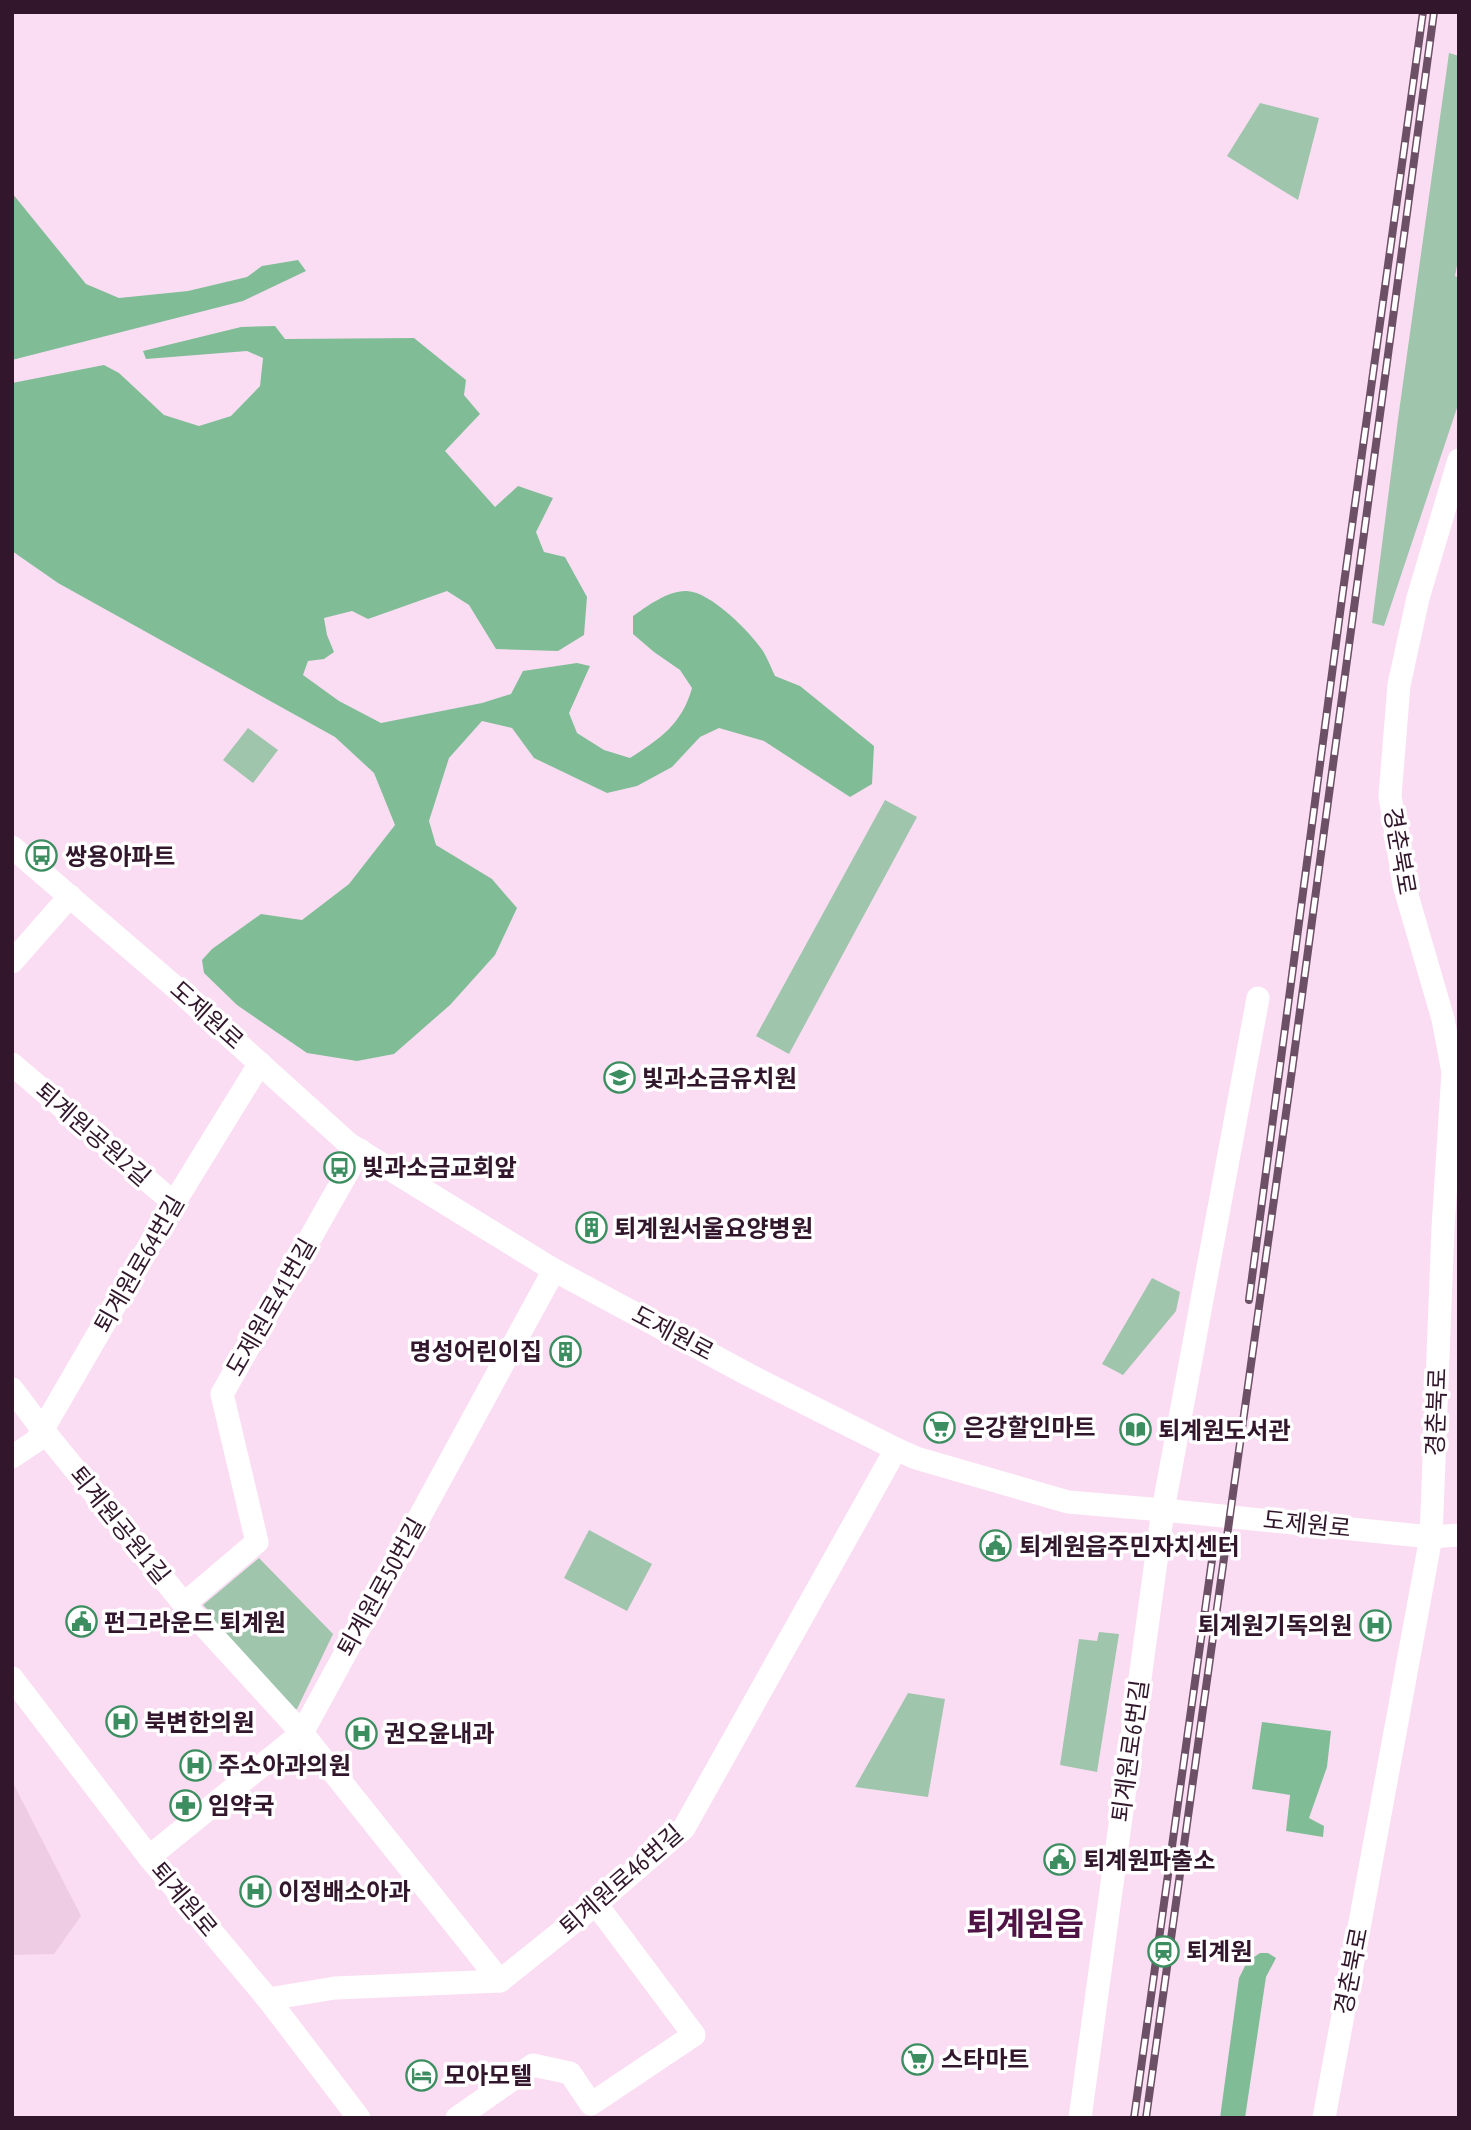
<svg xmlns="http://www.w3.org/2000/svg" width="1471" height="2130" font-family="'PT Sans Narrow','Noto Sans KR',sans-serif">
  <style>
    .built { fill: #edcce4 }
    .green { fill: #9fc5ac }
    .forest { fill: #80bd97 }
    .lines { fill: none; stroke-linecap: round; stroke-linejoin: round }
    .minor { stroke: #fff; stroke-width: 23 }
    .rail-casing { stroke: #6c5066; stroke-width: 8 }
    .rail { stroke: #fff; stroke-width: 5; stroke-dasharray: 16; stroke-linecap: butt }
    .labels { text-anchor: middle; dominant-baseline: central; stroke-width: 7; stroke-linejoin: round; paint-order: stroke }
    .street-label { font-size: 24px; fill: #32172c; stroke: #fff }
    .poi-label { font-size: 24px; font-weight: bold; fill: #32172c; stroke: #fff; text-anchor: start }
    .district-label { font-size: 32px; font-weight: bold; fill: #501345; stroke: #fff }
  </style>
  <rect width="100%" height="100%" fill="#fbddf3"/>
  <polygon class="built" points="12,1781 81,1916 54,1954 12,1955"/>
  <g class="green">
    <polygon points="1449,53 1459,56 1459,255 1455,276 1459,278 1459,402 1384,626 1372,623 1398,419"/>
    <polygon points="1260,103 1319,118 1298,200 1227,156"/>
    <polygon points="248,728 278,750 253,783 223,760"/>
    <polygon points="885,800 917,817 789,1054 756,1036"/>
    <polygon points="1152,1278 1180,1292 1176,1311 1123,1375 1102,1364"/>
    <polygon points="589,1530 652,1564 627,1611 564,1578"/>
    <polygon points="259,1558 333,1634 297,1709 289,1711 212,1626 212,1614 203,1605"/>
    <polygon points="1099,1632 1119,1634 1097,1772 1060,1765 1079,1639 1097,1641"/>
    <polygon points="908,1693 945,1699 928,1797 855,1787"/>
  </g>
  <g class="forest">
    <polygon points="12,193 86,284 119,298 188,291 247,277 262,266 298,260 306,271 243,301 12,360"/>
    <path d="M275,326L285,339L414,338L466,380L464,395L480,414L445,451L495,507L518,486L553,498L536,532L544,552L565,557L587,597L584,635L558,651L496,649L469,605L447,591L368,619L352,611L324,618L327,635L334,652L324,659L308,661L303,675L339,701L381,723L482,703L511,694L523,671L577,663L590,666L569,713L577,733L604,750L630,758C660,739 682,724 692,688L680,670L654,652L633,634V616C647,606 669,590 687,591C711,592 750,632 763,651C768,659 771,668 775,676L800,686L874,746L872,784L850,797L764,741L719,728L700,737L672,767L637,786L607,793L534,758L512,728L482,721L449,758L429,821L436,845L492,879L517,908L495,955L450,1005L394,1054L357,1061L307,1053L237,1005L204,973L202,960L212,949L261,914L302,920L349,884L395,825L374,773L335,737L58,583L12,551V383L104,365L119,373L164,415L199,426L231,416L260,386L263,358L247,351L146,359L143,351L241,327Z"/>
    <polygon points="1262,1722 1331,1731 1327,1767 1309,1818 1324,1826 1323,1837 1286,1831 1290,1795 1252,1789"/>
    <polygon points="1260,1953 1268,1953 1276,1958 1266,1977 1245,2118 1220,2118 1239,1978 1247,1962"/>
  </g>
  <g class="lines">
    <g class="minor">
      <polyline points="12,847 175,987 349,1144 554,1270 749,1375 896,1449 916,1458 1068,1502 1163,1510 1431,1537 1459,1535"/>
      <polyline points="12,962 70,896"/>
      <polyline points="12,1064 174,1203"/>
      <polyline points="12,1389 43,1430 184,1604 302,1733 500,1981"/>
      <polyline points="12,1457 36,1441 174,1203 260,1063"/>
      <polyline points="184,1604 257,1542 222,1394 360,1150"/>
      <polyline points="12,1678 149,1857 268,1999 359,2118"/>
      <polyline points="149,1857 302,1733 554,1270"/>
      <polyline points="268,1999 335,1988 500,1981 596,1904 684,1828 896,1449"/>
      <polyline points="457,2118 533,2065 570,2073 591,2104 694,2035 596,1904"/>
      <polyline points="1080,2118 1163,1510 1258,998"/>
      <polyline points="1324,2118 1431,1537 1443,1228 1453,1072 1443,1019 1404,885 1390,796 1399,685 1418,598 1459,460"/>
    </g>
    <defs>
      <g id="rail">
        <polyline points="1249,1300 1342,598 1423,12"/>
        <polyline points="1134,2118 1212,1560"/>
        <polyline points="1146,2118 1292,1070 1434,12"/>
      </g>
    </defs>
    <use href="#rail" class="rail-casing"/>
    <use href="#rail" class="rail"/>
  </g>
  <defs>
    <symbol id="bus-ring" viewBox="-11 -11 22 22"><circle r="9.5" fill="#fff" stroke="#3c8e60" stroke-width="1.5"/><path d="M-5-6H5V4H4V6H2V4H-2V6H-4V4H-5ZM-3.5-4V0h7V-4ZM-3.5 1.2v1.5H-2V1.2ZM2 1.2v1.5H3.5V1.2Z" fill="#3c8e60"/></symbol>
    <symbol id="school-ring" viewBox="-11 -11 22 22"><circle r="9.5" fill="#fff" stroke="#3c8e60" stroke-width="1.5"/><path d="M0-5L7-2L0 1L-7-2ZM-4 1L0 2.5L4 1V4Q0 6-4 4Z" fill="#3c8e60"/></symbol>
    <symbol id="building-ring" viewBox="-11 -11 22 22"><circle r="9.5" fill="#fff" stroke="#3c8e60" stroke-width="1.5"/><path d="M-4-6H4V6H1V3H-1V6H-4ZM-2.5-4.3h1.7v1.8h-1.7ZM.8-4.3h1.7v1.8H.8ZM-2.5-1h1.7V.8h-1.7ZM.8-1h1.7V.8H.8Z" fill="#3c8e60"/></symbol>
    <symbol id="supermarket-ring" viewBox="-11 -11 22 22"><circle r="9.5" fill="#fff" stroke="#3c8e60" stroke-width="1.5"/><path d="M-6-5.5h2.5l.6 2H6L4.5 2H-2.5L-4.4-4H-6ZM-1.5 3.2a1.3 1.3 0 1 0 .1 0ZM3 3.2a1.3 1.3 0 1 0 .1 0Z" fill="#3c8e60"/></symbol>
    <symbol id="library-ring" viewBox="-11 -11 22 22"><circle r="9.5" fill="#fff" stroke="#3c8e60" stroke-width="1.5"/><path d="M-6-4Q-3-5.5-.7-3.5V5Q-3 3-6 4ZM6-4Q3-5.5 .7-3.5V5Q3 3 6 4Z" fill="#3c8e60"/></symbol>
    <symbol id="civic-ring" viewBox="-11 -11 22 22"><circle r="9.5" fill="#fff" stroke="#3c8e60" stroke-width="1.5"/><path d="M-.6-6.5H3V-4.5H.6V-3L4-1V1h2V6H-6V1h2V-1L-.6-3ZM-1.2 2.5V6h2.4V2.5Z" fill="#3c8e60"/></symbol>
    <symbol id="hospital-ring" viewBox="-11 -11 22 22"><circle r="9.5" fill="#fff" stroke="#3c8e60" stroke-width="1.5"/><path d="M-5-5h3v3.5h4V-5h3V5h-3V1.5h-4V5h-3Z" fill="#3c8e60"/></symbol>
    <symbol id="pharmacy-ring" viewBox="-11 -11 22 22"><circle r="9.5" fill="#fff" stroke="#3c8e60" stroke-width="1.5"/><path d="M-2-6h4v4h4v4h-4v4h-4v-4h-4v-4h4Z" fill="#3c8e60"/></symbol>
    <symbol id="station-ring" viewBox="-11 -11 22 22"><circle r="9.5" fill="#fff" stroke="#3c8e60" stroke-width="1.5"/><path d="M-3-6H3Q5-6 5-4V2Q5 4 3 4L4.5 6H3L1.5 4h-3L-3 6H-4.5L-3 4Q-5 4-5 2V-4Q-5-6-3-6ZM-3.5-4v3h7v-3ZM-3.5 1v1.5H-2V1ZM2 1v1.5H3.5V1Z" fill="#3c8e60"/></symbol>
    <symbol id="hotel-ring" viewBox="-11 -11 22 22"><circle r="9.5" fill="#fff" stroke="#3c8e60" stroke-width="1.5"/><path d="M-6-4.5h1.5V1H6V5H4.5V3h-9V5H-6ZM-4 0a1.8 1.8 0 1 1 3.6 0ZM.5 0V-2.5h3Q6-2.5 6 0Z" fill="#3c8e60"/></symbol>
  </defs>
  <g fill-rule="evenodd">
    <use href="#bus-ring" x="24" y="838" width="35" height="35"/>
    <use href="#school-ring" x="602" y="1060" width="35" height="35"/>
    <use href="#bus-ring" x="322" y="1150" width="35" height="35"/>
    <use href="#building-ring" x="574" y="1210" width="35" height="35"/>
    <use href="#building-ring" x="548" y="1334" width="35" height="35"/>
    <use href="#supermarket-ring" x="922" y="1410" width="35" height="35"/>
    <use href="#library-ring" x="1118" y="1412" width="35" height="35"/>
    <use href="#civic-ring" x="978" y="1528" width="35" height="35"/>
    <use href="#civic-ring" x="64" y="1604" width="35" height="35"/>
    <use href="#hospital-ring" x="1358" y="1608" width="35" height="35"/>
    <use href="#hospital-ring" x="104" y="1704" width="35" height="35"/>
    <use href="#hospital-ring" x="344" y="1716" width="35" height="35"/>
    <use href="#hospital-ring" x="178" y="1748" width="35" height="35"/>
    <use href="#pharmacy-ring" x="168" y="1788" width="35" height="35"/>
    <use href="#civic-ring" x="1042" y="1842" width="35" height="35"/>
    <use href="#hospital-ring" x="238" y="1874" width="35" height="35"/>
    <use href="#station-ring" x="1146" y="1934" width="35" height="35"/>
    <use href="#supermarket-ring" x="900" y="2042" width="35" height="35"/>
    <use href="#hotel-ring" x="404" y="2058" width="35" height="35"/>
  </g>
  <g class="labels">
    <g class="street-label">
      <text transform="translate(1400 851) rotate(80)">경춘북로</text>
      <text transform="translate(207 1015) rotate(42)">도제원로</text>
      <text transform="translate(93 1134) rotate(41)">퇴계원공원2길</text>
      <text transform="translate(139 1264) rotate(-60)">퇴계원로64번길</text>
      <text transform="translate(271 1307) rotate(-60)">도제원로41번길</text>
      <text transform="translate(673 1333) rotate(28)">도제원로</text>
      <text transform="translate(1436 1412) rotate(-88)">경춘북로</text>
      <text transform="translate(1307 1524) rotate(6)">도제원로</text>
      <text transform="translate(120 1525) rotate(51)">퇴계원공원1길</text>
      <text transform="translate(381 1587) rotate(-61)">퇴계원로50번길</text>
      <text transform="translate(1130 1751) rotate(-82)">퇴계원로6번길</text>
      <text transform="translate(621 1880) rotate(-41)">퇴계원로46번길</text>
      <text transform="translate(184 1899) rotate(50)">퇴계원로</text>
      <text transform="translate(1351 1971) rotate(-79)">경춘북로</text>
    </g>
    <g class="poi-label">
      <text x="65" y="856">쌍용아파트</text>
      <text x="642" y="1078">빛과소금유치원</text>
      <text x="362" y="1167">빛과소금교회앞</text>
      <text x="614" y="1228">퇴계원서울요양병원</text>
      <text x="542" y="1351" text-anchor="end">명성어린이집</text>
      <text x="963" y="1427">은강할인마트</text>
      <text x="1158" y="1430">퇴계원도서관</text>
      <text x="1019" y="1546">퇴계원읍주민자치센터</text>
      <text x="104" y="1622">펀그라운드 퇴계원</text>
      <text x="1352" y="1625" text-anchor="end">퇴계원기독의원</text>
      <text x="144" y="1722">북변한의원</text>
      <text x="384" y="1733">권오윤내과</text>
      <text x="218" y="1765">주소아과의원</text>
      <text x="208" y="1805">임약국</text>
      <text x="1083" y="1860">퇴계원파출소</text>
      <text x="278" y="1891">이정배소아과</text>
      <text x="1186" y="1951">퇴계원</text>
      <text x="941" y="2059">스타마트</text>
      <text x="444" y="2075">모아모텔</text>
    </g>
    <g class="district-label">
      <text x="1025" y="1923">퇴계원읍</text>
    </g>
  </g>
  <rect width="1471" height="2130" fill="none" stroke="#32172c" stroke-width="28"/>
</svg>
